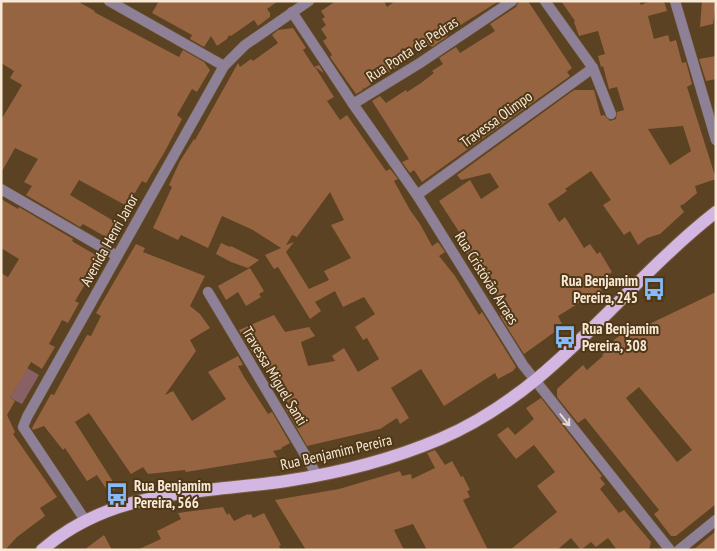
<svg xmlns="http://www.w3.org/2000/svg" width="717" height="551" font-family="'PT Sans Narrow',sans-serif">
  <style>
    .green { fill: #896063 }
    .building { fill: #976442; fill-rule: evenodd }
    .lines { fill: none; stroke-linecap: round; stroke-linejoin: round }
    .minor-casing { stroke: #766043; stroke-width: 11 }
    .tertiary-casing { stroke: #766043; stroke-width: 11 }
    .primary-casing { stroke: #766043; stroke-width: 14 }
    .minor { stroke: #8e8096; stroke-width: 10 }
    .tertiary { stroke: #8e8096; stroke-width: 10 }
    .primary { stroke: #d4b6e3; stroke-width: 12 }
    .oneway { stroke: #e8d9cd }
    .labels { text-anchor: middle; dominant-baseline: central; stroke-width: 4; stroke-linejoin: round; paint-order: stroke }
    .street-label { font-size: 15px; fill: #f8e9d7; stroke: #4f3817 }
    .poi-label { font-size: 15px; font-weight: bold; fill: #f8e9d7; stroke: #4f3817; text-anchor: start }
  </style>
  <rect width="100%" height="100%" fill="#5a4222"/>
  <polygon class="green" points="27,368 39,375 22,404 10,398"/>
  <g class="building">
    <polygon points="1,1 77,1 95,11 94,12 179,57 183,50 204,62 210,70 197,92 192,89 177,115 182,119 164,153 146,183 142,181 127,206 79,180 70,195 122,226 113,241 83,224 80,227 26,195 32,186 24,182 38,159 15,148 1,173 1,120 22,85 10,78 14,71 1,63"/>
    <polygon points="159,1 278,1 267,9 270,13 270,17 258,26 254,20 231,36 229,35 227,39 217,46 211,36 204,47 190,39 192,35 152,13"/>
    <polygon points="336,1 384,1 387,7 395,1 499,1 451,31 446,34 448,36 432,47 430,45 422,51 417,45 400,55 404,62 364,89 362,87 363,90 356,94 330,57 332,55 323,41 327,38 321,29 326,25 322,19 325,17 321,11"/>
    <polygon points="519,1 528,1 572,68 567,72 570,76 422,182 414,170 410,173 402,162 409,159 372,101 380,96 386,103 406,90 407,92 421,83 434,73 432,71 443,64 439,58 456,47 460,53 495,31 490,24 516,7"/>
    <path d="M561,1H639L641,5L650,1H664L667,11L648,16L654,39L668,35L670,42L676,40L682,63L686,62L692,84L687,87L716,179L695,186L697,193L684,204L680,206L684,212L660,234L647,238L638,245L630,231L624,235L603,205L611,200L591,171L565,189L567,191L548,204L559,222L565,217L584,248L590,244L597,254L600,252L612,272L597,283L602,291L587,305L584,300L558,316L563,326L524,354L500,316L508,310L489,285L491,284L479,264L475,266L460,244L465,241L439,201L470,180L481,199L499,187L490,173L461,180L457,175L574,90H594L601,116L604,115L610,121L616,119L617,112L624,110L617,87L609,89L603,66L601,67L598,56L605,54L598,31L579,36L574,22L575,21ZM683,126L691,151L670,165L648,129Z"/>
    <polygon points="702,1 716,1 716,3 713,24 700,27"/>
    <path d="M293,28L306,48L303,50L314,67L319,65L324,73L315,67L334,97L327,101L340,120L347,115L386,171L390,169L398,179L394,181L410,210L420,224L432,246L438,242L445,252L439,256L455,276L479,315L482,312L516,367L513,371L498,379L495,373L444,406L421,369L391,388L409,418L400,424L397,418L380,429L307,446L284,406L288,403L266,368L265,361L258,362L239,330L274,315L285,332L309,327L315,336L301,342L308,366L335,361L332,356L344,348L358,372L379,359L367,338L363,340L355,327L375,314L364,297L343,307L335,291L315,302L321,311L310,319L278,267L274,269L265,255L281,248L253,230L222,216L208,248L181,235L178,240L153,228L172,187L169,185L180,161L194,139L195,140L238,63L240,67L251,59L253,61L278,43L272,35L278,30ZM330,192L344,220L331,225L351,258L324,271L329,280L309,289L286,252L294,242L286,245L292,235L297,237Z"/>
    <polygon points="716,56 716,79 706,81 699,59"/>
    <polygon points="1,199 18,209 19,207 73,239 72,241 75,243 101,258 75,301 79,303 68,323 62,320 60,324 49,344 55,347 42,369 31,362 10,398 15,401 7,415 15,432 13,434 57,497 40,508 45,516 17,537 5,550 1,550 1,273 8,277 19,259 1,248"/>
    <polygon points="221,243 230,247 231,246 259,260 248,268 231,262 216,254"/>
    <polygon points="136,244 145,248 143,252 205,276 190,306 200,314 210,328 190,340 196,351 165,395 173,391 192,421 226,399 208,372 238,356 243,365 238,366 244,377 268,414 272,412 290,443 281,448 282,449 273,451 277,457 186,472 185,470 148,474 143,467 131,474 89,413 75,422 117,488 109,493 97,475 87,481 65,448 63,450 44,426 33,430 32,428 51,394 54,395 87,335 91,336 101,316 96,313"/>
    <polygon points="250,268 264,291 259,294 261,297 246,306 238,292 226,300 218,286"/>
    <path d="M716,292V504L676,536H671L654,514L659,510L585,418L578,423L557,397V389L583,365L587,370L603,356L602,355L611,346L610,345L615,339L634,326L637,330ZM639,387L692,450L677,462L626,398Z"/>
    <polygon points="541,398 602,476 600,478 605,484 600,489 619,513 624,510 651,542 649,550 617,550 608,538 596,547 591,542 581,550 571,538 557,550 510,550 557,512 537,486 555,472 534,445 516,459 497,435 508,427 515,435 534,419 526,408"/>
    <polygon points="435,450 445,465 452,461 461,477 463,476 470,490 467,491 470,497 463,500 488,550 427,550 413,524 394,530 404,550 306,550 275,500 339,489 400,471 402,476 411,474 412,479 435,468 427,453"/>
    <polygon points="223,507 227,515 229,513 234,521 248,514 249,515 251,514 253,518 264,513 281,545 279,546 281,550 137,550 161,539 157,531 181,519 178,513"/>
    <polygon points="716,531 716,550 693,550"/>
    <polygon points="104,535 112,550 84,550"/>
  </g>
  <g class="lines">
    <defs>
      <g id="minor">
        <polyline points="109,1 224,66"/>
        <polyline points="545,1 593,68 611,114"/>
        <polyline points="675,1 716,140"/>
        <polyline points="292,12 353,104 417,195 523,365 670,550"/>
        <polyline points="353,104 420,63 512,1"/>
        <polyline points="1,189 117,256"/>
        <polyline points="417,195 593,68"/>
        <polyline points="208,292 317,475"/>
        <polyline points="85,520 23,427 27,417 224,66 245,45 309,1"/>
      </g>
      <polyline id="tertiary" points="679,550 716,520"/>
      <path id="primary" d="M42,550C113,488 199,494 286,481C338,473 391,460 440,439C555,390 620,287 716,212"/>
    </defs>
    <use href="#minor" class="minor-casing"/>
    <use href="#tertiary" class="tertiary-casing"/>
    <use href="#primary" class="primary-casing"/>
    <use href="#minor" class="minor"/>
    <use href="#tertiary" class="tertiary"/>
    <use href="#primary" class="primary"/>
  </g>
  <defs><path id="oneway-shaft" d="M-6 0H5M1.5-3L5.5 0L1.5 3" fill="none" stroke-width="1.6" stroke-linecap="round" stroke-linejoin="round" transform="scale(1.25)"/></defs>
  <use class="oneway" href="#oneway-shaft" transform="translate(565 420) rotate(51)"/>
  <defs>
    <symbol id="bus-bare" viewBox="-9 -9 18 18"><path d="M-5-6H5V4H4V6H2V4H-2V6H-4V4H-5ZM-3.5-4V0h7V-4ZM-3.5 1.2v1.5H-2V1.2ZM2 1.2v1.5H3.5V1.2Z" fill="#86bbfb" stroke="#4f3817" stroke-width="2.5" paint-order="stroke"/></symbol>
  </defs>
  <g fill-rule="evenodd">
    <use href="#bus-bare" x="638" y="273" width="32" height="32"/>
    <use href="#bus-bare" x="549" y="321" width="32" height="32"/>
    <use href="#bus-bare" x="101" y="478" width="32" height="32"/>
  </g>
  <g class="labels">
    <g class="street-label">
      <text transform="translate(412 49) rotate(-33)">Rua Ponta de Pedras</text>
      <text transform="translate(496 119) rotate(-36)">Travessa Olimpo</text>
      <text transform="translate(109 240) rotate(-61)">Avenida Henri Janor</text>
      <text transform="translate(487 278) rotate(58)">Rua Cristóvão Arraes</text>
      <text transform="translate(275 376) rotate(59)">Travessa Miguel Santi</text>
      <text transform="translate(336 452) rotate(-13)">Rua Benjamim Pereira</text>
    </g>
    <g class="poi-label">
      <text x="638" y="280" text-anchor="end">Rua Benjamim<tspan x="638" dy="17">Pereira, 245</tspan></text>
      <text x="582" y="328">Rua Benjamim<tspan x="582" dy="17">Pereira, 308</tspan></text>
      <text x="134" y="485">Rua Benjamim<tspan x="134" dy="17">Pereira, 566</tspan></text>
    </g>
  </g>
  <rect width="717" height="551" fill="none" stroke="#f8e9d7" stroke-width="5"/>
</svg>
